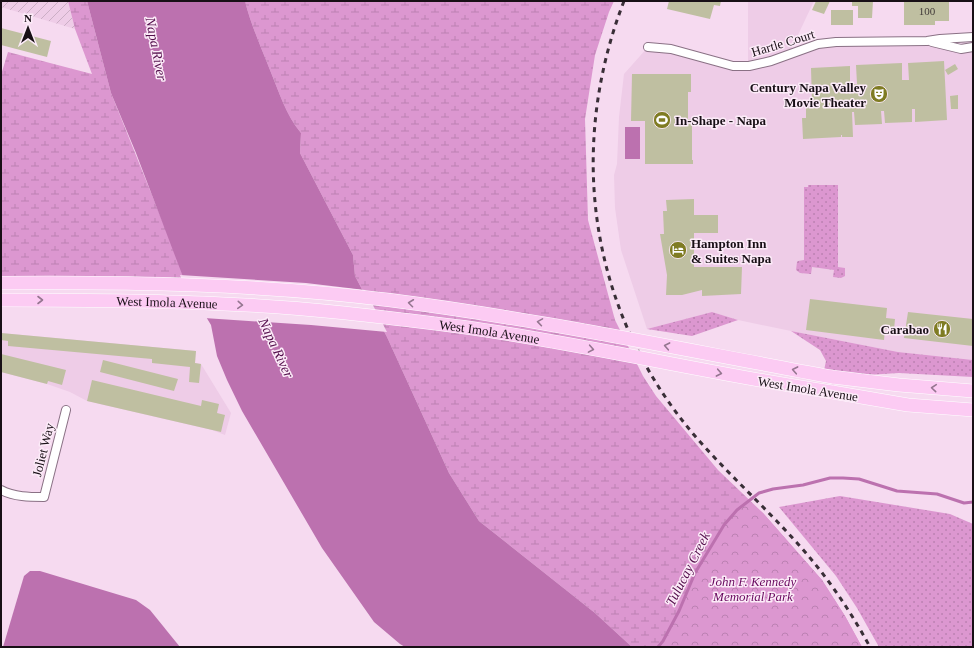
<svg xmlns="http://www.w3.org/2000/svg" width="974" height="648" font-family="'Times New Roman',serif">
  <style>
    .built { fill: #eecce7 }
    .industrial { fill: url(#industrial-furrows) }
    .grass { fill: url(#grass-dots) }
    .wetland { fill: url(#wetland-marsh) }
    .park { fill: url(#park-crowns) }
    .water { fill: #bc71af }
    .pier { fill: #f6daf0 }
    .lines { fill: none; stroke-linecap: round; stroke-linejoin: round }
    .stream { stroke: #bc71af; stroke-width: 3 }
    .building { fill: #bfbfa1 }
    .minor-casing { stroke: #8a7185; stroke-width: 10 }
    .primary-casing { stroke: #fff; stroke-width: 14 }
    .minor { stroke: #fff; stroke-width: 8 }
    .primary { stroke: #fccbf3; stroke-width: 13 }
    .rail { stroke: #392e37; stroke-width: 3; stroke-dasharray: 5 5; stroke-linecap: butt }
    .primary-bridge-casing { stroke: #fff; stroke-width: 14; stroke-linecap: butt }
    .primary-bridge { stroke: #fccbf3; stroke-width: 13 }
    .oneway { stroke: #957690 }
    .labels { text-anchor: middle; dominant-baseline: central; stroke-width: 3; stroke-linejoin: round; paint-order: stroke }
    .number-label { font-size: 11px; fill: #423b39 }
    .street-label { font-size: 13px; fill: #180f16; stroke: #fcebf8 }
    .poi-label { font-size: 13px; font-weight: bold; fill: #180f16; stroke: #fcebf8; text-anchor: end }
    .park-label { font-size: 13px; font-style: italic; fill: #69095f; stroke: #fcebf8 }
    .water-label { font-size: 14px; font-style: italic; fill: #540f4c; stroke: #fcebf8 }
  </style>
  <defs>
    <pattern id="industrial-furrows" width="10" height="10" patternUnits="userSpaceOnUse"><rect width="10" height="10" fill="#eecce7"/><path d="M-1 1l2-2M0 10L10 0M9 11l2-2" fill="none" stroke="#cbaec5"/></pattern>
    <pattern id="grass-dots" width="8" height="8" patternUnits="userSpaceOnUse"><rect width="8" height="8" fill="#dc97d0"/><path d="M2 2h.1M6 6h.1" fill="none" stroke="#bc81b2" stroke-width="1.8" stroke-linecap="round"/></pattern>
    <pattern id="wetland-marsh" width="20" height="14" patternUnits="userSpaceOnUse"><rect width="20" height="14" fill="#dc97d0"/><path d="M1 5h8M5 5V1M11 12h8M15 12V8" fill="none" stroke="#bc81b2"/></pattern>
    <pattern id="park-crowns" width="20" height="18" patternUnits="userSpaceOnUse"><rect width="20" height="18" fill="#dc97d0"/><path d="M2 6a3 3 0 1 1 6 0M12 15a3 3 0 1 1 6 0" fill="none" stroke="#bc81b2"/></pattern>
  </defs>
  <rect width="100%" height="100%" fill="#f6daf0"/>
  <g class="built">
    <polygon points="748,1 814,1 789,54 818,44 927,41 973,47 973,360 898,352 791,331 738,320 712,312 647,329 621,250 615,208 614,175 617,164 619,117 624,74 648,47 748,66"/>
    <polygon points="1,333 196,351 195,363 201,364 231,413 225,435 212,430 87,401 70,392 47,384 1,372"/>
  </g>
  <polygon class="industrial" points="1,1 68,1 75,29 1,7"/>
  <g class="grass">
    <polygon points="808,185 838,185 838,267 845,268 845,276 841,278 833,277 834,270 812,267 811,274 800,273 796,270 797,262 798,261 804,260 804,187 808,187"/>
    <polygon points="712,312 738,320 692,336 647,329"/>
    <polygon points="791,331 898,352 973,360 973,377 899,373 833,377 823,375 826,361 820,350"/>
    <polygon points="840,496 950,514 973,524 973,647 879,647 857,608 836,576 779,507"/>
  </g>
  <g class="wetland">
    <polygon points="68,1 87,1 111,93 188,285 2,278 1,75 8,52 92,74 75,29"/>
    <path d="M245,1H614L609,12L595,55L585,119L588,220L615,320L643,376L656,396L718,470L763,513L822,580L845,616L862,647H632L595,613L479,521L449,473L387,337L355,276L353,255L300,153L301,133C286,115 279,92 270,70C261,47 251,25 245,1Z"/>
  </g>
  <path class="park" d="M748,501L763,513L822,580L845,616L862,647H658C676,625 683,597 695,573C708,546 724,520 748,501Z"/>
  <g class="water">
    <path d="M87,1H245C251,25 261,47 270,70C279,92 286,115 301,133L300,153L353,255L355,276L387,337L449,473L479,521L595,613L632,647H405L400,644L374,622L322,548L242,411L227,380L217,356L211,325L185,282L136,153L111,93Z"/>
    <rect x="625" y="127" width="15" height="32"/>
    <polygon points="30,571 40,571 136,600 150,610 180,647 3,647 24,576"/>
  </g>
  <polygon class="pier" points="180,275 306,283 365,290 387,332 311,325 204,318 183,283"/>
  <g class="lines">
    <polyline class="stream" points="658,647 663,641 679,611 695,573 724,525 737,510 759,493 773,489 803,485 830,478 843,478 859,479 897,491 937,494 964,503 973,502"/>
  </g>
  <g class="building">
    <polygon points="669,1 721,1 720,6 714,5 710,19 667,9"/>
    <polygon points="816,1 830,1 824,14 812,10"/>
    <polygon points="852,1 873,1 872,18 858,18 858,6 852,6"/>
    <polygon points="904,1 949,1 949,21 935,21 935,25 904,25"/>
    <rect x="831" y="10" width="22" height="15"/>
    <polygon points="1,28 51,41 47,57 1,45"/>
    <polygon points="944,61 947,120 915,122 915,109 912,109 912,122 885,123 884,111 881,111 882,124 855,125 854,112 852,112 853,137 842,137 842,135 841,135 841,137 803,139 802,118 806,118 806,104 812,104 811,68 850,66 850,84 857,84 856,65 902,63 902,80 909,80 908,63"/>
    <polygon points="955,64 958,69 948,75 945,70"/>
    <polygon points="632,74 691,74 691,92 688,92 688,119 692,119 692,160 693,160 693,164 645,164 645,121 631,121"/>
    <polygon points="958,95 958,109 951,109 950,96"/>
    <polygon points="694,199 694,215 718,215 718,233 694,233 694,267 742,267 741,294 702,296 702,290 682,295 666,295 667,275 660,234 664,234 663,211 667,211 666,200"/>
    <polygon points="810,299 887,308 886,318 895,319 894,330 885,329 884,340 806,330"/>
    <polygon points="908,312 973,319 973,346 904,338"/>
    <polygon points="1,333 196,351 195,363 201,364 199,383 189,382 190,367 152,363 152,359 8,346 8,341 1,340"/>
    <polygon points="1,354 66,370 62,385 48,381 47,384 1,372"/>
    <polygon points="103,360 178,379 174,391 100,372"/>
    <polygon points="92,380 201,406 202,400 219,404 217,413 225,415 221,432 87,401"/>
  </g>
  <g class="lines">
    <defs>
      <g id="minor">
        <polyline points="932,42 961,49 973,47"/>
        <polyline points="648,47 671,49 733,66 749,66 771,61 818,44 836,42 927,41 940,39 973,37"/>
        <path d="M1,490C14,497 30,497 44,497L66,410"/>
      </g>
      <g id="primary">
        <polyline points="833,377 899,385 973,391"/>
        <polyline points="832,392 908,405 973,410"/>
      </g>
    </defs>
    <use href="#minor" class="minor-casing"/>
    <use href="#primary" class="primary-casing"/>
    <use href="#minor" class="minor"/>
    <use href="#primary" class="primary"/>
    <path class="rail" d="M624,1C566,151 590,313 695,436C728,474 765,507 798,544C826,575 850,610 870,647"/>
    <defs>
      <g id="primary-bridge">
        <path d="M1,283C130,282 260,284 389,300C538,319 685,350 833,377"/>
        <path id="s1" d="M1,300C75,300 150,300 224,304C304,307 384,317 463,327C587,344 709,374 832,392"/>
      </g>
    </defs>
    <use href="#primary-bridge" class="primary-bridge-casing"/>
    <use href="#primary-bridge" class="primary-bridge"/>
  </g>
  <defs><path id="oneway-chevron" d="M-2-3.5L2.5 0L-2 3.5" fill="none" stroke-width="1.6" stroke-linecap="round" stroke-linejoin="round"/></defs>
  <g class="oneway">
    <use href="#oneway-chevron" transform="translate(40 300)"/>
    <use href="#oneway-chevron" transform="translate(411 303) rotate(-173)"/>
    <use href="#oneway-chevron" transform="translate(240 305) rotate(4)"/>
    <use href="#oneway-chevron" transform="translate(540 322) rotate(-171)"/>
    <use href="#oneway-chevron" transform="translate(667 346) rotate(-169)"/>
    <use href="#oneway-chevron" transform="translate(591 349) rotate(10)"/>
    <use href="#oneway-chevron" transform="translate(795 370) rotate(-169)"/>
    <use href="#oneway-chevron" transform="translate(719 373) rotate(11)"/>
    <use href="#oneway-chevron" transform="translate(934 388) rotate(-175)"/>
  </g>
  <defs>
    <symbol id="theatre-disc" viewBox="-11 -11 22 22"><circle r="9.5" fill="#7f7c23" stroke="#fcebf8"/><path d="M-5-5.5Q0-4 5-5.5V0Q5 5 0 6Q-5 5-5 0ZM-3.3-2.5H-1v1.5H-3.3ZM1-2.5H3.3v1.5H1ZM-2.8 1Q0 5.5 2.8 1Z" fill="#fff"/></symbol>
    <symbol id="stadium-disc" viewBox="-11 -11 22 22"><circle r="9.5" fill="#7f7c23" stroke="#fcebf8"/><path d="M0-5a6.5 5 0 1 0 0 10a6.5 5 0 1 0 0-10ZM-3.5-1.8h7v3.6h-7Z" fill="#fff"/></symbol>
    <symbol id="hotel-disc" viewBox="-11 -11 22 22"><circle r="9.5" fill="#7f7c23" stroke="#fcebf8"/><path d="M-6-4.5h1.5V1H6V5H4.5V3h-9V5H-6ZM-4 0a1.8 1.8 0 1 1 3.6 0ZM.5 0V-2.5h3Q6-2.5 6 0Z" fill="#fff"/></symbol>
    <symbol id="restaurant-disc" viewBox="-11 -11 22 22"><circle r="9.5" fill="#7f7c23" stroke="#fcebf8"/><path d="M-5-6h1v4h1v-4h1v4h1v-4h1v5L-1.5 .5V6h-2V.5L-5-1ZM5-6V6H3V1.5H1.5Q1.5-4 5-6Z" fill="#fff"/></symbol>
  </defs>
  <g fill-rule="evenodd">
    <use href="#theatre-disc" x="869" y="84" width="20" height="20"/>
    <use href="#stadium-disc" x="652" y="110" width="20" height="20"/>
    <use href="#hotel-disc" x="668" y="240" width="20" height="20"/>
    <use href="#restaurant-disc" x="932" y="319" width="20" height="20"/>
  </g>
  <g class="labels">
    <g class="number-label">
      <text x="927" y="11">100</text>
    </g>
    <g class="street-label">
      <text transform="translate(783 43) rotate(-17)">Hartle Court</text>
      <text stroke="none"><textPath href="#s1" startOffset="166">West Imola Avenue</textPath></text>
      <text stroke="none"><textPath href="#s1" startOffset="490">West Imola Avenue</textPath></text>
      <text transform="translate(808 389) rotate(9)">West Imola Avenue</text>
      <text transform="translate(43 450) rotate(-76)">Joliet Way</text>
    </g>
    <g class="poi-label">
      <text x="866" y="87">Century Napa Valley<tspan x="866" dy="15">Movie Theater</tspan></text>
      <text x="675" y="120" text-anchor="start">In-Shape - Napa</text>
      <text x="691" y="243" text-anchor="start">Hampton Inn<tspan x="691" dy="15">&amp; Suites Napa</tspan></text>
      <text x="929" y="329">Carabao</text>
    </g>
    <g class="park-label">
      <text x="753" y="581">John F. Kennedy<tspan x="753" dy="15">Memorial Park</tspan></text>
    </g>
    <g class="water-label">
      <text transform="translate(156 49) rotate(79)">Napa River</text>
      <text transform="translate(276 348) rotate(65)">Napa River</text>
      <text transform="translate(688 569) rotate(-63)">Tulucay Creek</text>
    </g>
  </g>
  <rect width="974" height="648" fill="none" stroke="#180f16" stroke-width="4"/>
  <g transform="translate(28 28)" stroke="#fcebf8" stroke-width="3" paint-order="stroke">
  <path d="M0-3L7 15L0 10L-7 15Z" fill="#180f16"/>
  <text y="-6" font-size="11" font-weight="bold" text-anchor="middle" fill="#180f16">N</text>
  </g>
</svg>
